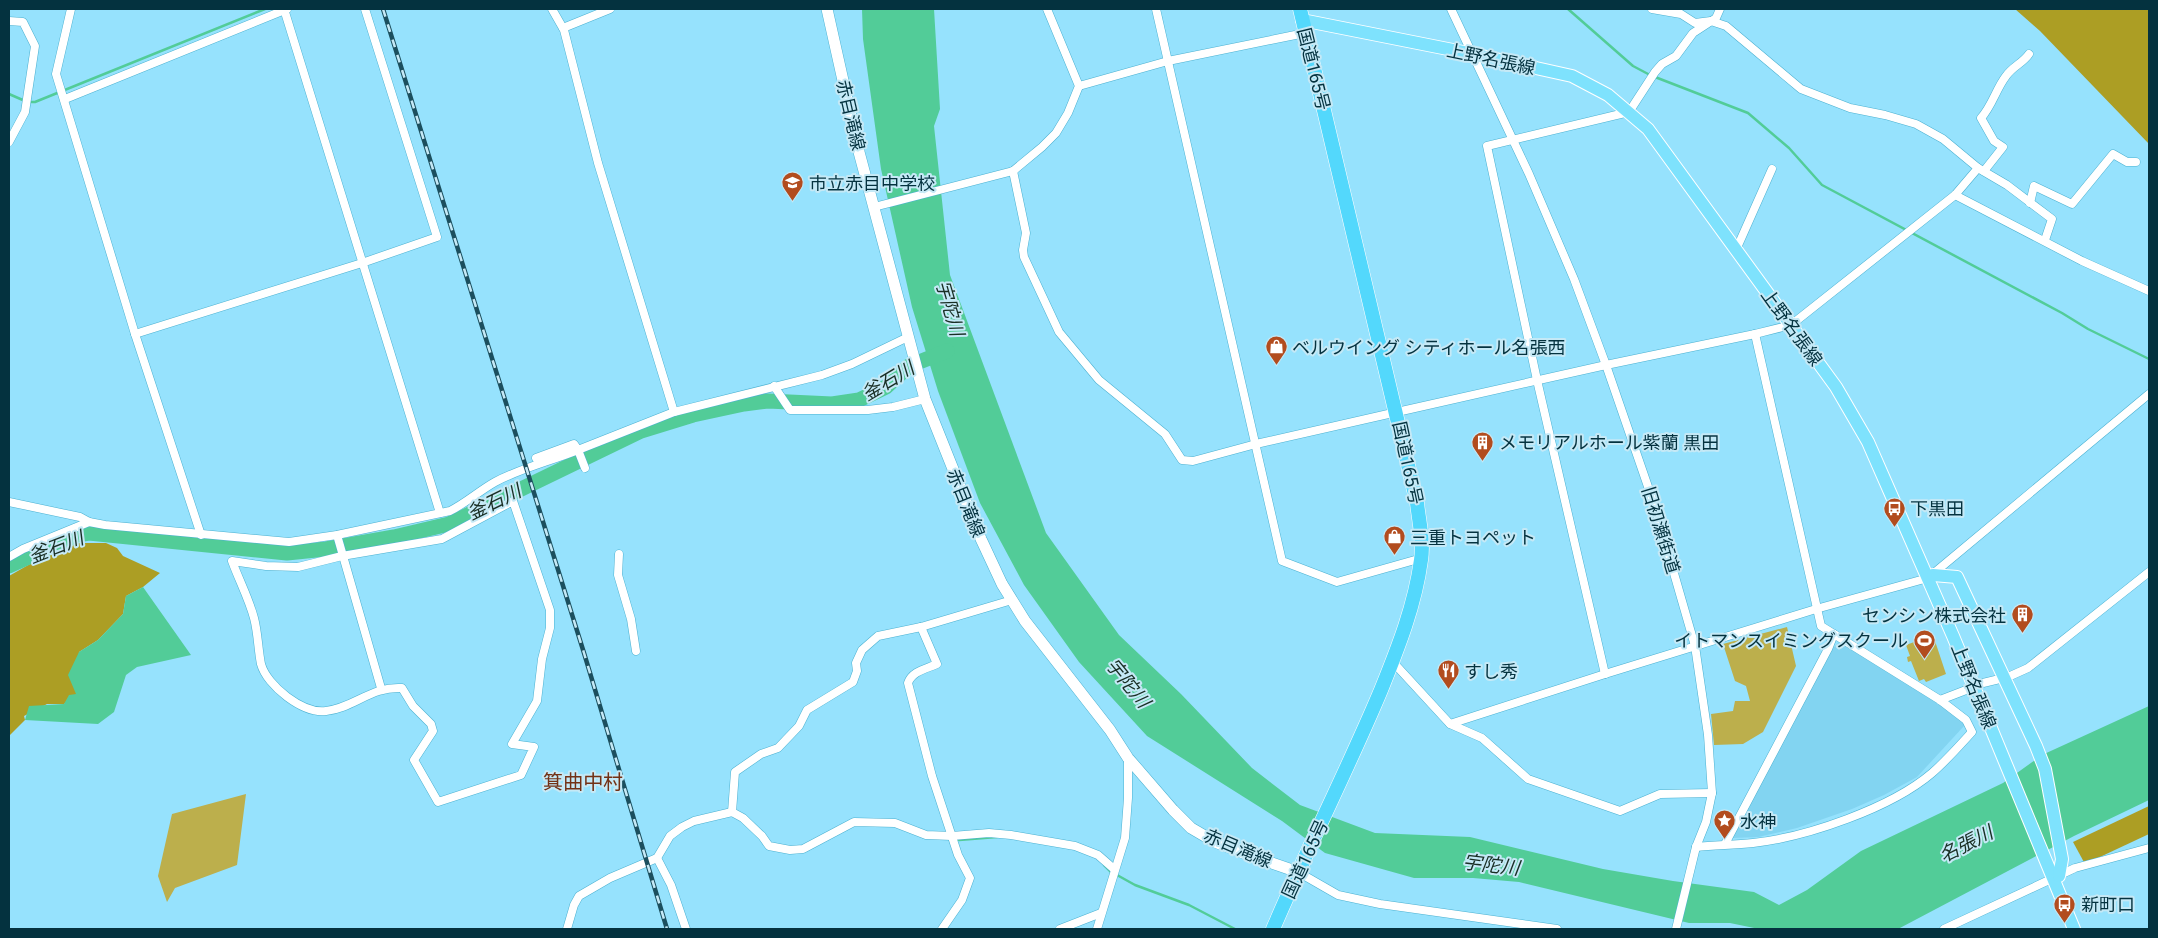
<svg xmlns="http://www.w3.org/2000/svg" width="2158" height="938" font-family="Roboto,'Noto Sans JP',sans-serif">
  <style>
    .built { fill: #82d4f1 }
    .green { fill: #bcaf4c }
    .forest { fill: #ac9e24 }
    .water { fill: #52cc98 }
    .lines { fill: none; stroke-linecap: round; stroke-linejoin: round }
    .stream { stroke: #52cc98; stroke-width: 2.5 }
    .river { stroke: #52cc98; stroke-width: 15 }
    .minor-casing { stroke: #4bb1d1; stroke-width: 9 }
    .secondary-casing { stroke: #4bb1d1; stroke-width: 12 }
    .primary-casing { stroke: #fff; stroke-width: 14 }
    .trunk-casing { stroke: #fff; stroke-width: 15 }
    .minor { stroke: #fff; stroke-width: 8 }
    .secondary { stroke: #fff; stroke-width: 11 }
    .primary { stroke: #7ee2fd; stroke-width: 12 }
    .trunk { stroke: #53d8fc; stroke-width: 14 }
    .rail-casing { stroke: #1c4f5e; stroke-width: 4.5 }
    .rail { stroke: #c5e9f6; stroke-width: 2.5; stroke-dasharray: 8; stroke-linecap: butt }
    .labels { text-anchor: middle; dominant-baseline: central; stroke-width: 4; stroke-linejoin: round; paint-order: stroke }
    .street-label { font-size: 18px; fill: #04323f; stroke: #c5e9f6 }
    .poi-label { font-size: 18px; fill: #04323f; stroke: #c5e9f6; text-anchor: start }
    .water-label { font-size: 19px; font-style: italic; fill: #192e24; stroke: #c5e9f6 }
    .quarter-label { font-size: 20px; fill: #723115; stroke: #c5e9f6 }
  </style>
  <rect width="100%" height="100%" fill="#96e2fd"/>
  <polygon class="built" points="1839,642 1943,707 1965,724 1964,726 1917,777 1884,795 1852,809 1797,828 1758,837 1732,838 1831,650"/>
  <g class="green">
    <polygon points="1787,627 1796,666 1763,732 1743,744 1714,745 1711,714 1733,711 1735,701 1750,701 1746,686 1735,681 1723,644"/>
    <polygon points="1933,635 1946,674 1926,682 1924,679 1919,681 1911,661 1908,662 1907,657 1910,656 1906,645"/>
    <polygon points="246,794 237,865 175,888 167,902 158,876 172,814"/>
  </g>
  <g class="forest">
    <polygon points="2015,9 2149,9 2149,144 2040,31"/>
    <polygon points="79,543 106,543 117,548 123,556 160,573 143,587 126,596 123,614 98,640 79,652 77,694 64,704 47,704 24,716 25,720 9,736 9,576 37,560"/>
    <polygon points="2149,806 2149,834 2085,864 2073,842"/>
  </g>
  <g class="water">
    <polygon points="862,9 934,9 940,109 934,126 950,275 1046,533 1119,635 1181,694 1252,768 1300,805 1375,833 1470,837 1603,869 1673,881 1754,892 1779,905 1807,890 1861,851 2003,783 2042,755 2149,706 2149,800 2074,836 1898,929 1759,929 1730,923 1689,923 1519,882 1473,878 1414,878 1325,853 1282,821 1147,736 1079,662 1024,585 980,503 938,391 912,307 881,169 863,39"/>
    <polygon points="143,587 191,655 137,667 126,675 114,712 98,724 25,720 29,706 64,704 69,695 76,694 68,675 79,652 98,640 123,614 126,596"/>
  </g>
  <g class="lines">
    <g class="stream">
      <polyline points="1568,9 1633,66 1650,75"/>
      <polyline points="1655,77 1748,113 1789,148 1822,185 2062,313 2088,329 2149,359"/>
      <polyline points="9,94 25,101"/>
      <polyline points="31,102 35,102 265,9"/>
      <polyline points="959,840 997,837"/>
      <polyline points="1104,865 1111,872"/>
      <polyline points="1117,875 1135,885 1189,905 1235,929"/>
    </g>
    <polyline class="river" points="9,566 77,535 89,533 287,553 326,549 394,537 449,524 641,431 693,415 744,404 768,401 832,404 859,400 886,387 909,366 947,351"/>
    <defs>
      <g id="minor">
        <polyline points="71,9 56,74 135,334 201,535"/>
        <polyline points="284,9 440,513"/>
        <polyline points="552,9 564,30 598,163 674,412"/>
        <polyline points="1156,9 1282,561 1337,582 1422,558"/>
        <polyline points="1451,9 1529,174 1574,279 1606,365 1654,504 1695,646 1708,735 1712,793 1706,822 1696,847 1676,929"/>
        <polyline points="1652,9 1681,14 1695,23 1711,21 1726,26 1801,89 1850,108 1885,115 1916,124 1943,139 1978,168 2007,185 2052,219 2045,240"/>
        <polyline points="9,21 23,22 35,46 25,112 9,142"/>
        <polyline points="563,28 610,9"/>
        <polyline points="1079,86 1168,61 1305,33"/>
        <polyline points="65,99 287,9"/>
        <polyline points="1013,171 1026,233 1023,250 1024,257 1059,332 1099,380 1165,434 1182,460 1193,461 1256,444 1397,412 1606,365 1755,334 1791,325 1955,195 1978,168"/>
        <path d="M1984,171L2003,147L1994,141L1981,118C1992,106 1996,89 2006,76C2013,66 2023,63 2029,54"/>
        <polyline points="1955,195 2082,261 2149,291"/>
        <polyline points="2030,203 2034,186 2072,204 2113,154 2127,162 2136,162"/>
        <polyline points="874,207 1013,171 1042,147 1056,133 1068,113 1079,86 1047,9"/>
        <polyline points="1736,250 1772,169"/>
        <polyline points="135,334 362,263 437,237 365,9"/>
        <polyline points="774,386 790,410 868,410 893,407 925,399"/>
        <polyline points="536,458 574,444 578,450 674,412 822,375 852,364 908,337"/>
        <path d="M513,501L550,610V628L542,659L537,701L512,744L534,747L521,775L438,802L414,760L433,731L431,724L413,706L402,688C371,686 354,708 326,711C303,714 267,686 261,664C258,649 258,633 254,618C249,599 239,580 232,561L266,566L298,567L342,556L442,539Z"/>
        <path d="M9,502L80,517L89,522L105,525L289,542L337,535L450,511C466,503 479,491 495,482C521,468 551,461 578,450L585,468"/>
        <polyline points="337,535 381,688"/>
        <polyline points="619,554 618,575 631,619 636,651"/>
        <polyline points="9,557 23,549 89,522"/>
        <path d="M921,627L937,664C926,669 912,671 908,683L932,776L958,855L970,878L962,900L942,929"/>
        <polyline points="1392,661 1450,724 1482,738 1528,779 1620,811 1660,794 1712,793"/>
        <polyline points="1605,674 1537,380 1487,146 1629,112 1655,72 1662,64 1676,56 1693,33 1716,18 1720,9"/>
        <polyline points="1983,683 2008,677 2028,668 2149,572"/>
        <polyline points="1940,700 1966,690"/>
        <polyline points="1450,724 1605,674 1816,609 1928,578 2149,394"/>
        <polyline points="732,812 735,772 761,754 778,748 799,726 807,710 853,682 857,671 856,663 862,650 878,636 921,627 1012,600"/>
        <polyline points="1725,844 1828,649 1834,634"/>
        <path d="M1696,847C1715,845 1734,845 1753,843C1807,837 1891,808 1932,773C1947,760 1959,746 1972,732L1966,720L1940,700L1821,626L1755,334"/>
        <polyline points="657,858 671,885 686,929"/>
        <polyline points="1298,872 1338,895 1380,904 1557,929"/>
        <polyline points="567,929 574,905 579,896 610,878 657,858 670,836 682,827 694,821 732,812 743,818 762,836 769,846 790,850 803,849 854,822 895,823 926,835 952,836 989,833 1011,835 1075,846 1098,855 1114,869"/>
        <polyline points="1060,929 1101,913"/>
        <polyline points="1097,929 1125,838 1128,798 1128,758"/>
        <polyline points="1944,929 2075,868 2149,848"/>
      </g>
      <polyline id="secondary" points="827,9 859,152 925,399 981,539 1002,584 1025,621 1110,730 1128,758 1173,810 1191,828 1215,842 1246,854 1298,872"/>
      <g id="primary">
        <polyline points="1302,20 1473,54 1572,76 1608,95 1648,129 1836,387 1868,442 1953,636 2074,929"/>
        <polyline points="1933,575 1957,577 2036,746 2045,769 2062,859 2059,876"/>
      </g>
      <path id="trunk" d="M1273,929C1307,849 1347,771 1381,690C1398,648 1415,605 1421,560C1424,542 1419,521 1417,503L1300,9"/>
    </defs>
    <use href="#minor" class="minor-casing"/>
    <use href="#secondary" class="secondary-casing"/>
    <use href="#primary" class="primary-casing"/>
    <use href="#trunk" class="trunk-casing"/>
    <use href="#minor" class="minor"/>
    <use href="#secondary" class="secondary"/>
    <use href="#primary" class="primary"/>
    <use href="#trunk" class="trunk"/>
    <defs>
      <polyline id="rail" points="383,9 584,653 667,929"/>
    </defs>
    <use href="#rail" class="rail-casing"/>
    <use href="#rail" class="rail"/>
  </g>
  <defs>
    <symbol id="school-pin" viewBox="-11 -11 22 30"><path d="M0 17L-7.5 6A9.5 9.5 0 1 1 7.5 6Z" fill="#b24c1e" stroke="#c5e9f6"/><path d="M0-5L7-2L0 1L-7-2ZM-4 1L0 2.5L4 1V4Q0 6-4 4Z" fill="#fff"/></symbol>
    <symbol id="shop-pin" viewBox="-11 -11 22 30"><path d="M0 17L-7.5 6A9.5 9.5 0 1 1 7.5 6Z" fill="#b24c1e" stroke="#c5e9f6"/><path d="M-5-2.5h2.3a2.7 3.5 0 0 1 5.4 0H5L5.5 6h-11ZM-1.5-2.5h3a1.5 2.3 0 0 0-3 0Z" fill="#fff"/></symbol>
    <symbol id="building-pin" viewBox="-11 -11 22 30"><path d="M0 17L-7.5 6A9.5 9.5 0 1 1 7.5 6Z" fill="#b24c1e" stroke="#c5e9f6"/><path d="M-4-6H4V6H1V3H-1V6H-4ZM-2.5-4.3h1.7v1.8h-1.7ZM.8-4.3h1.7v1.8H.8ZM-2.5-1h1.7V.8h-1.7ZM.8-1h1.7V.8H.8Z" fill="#fff"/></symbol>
    <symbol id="bus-pin" viewBox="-11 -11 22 30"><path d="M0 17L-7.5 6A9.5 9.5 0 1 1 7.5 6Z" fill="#b24c1e" stroke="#c5e9f6"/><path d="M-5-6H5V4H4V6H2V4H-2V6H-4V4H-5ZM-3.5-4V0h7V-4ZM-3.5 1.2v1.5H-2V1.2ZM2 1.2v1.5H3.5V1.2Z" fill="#fff"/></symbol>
    <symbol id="stadium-pin" viewBox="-11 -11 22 30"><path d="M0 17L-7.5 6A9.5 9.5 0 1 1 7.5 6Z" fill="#b24c1e" stroke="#c5e9f6"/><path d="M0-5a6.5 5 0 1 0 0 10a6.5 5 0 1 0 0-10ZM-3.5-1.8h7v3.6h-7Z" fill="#fff"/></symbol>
    <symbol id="restaurant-pin" viewBox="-11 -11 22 30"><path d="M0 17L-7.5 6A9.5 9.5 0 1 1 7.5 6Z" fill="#b24c1e" stroke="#c5e9f6"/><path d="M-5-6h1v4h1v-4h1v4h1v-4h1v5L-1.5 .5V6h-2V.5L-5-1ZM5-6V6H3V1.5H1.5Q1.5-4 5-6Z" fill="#fff"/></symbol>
    <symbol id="sight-pin" viewBox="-11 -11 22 30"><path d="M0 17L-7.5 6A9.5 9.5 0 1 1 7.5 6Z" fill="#b24c1e" stroke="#c5e9f6"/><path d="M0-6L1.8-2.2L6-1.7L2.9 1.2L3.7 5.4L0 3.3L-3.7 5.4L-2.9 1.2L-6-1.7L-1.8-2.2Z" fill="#fff"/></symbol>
  </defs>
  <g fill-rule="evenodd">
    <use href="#school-pin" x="780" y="170" width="25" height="34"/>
    <use href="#shop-pin" x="1264" y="334" width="25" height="34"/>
    <use href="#building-pin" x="1470" y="430" width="25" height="34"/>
    <use href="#bus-pin" x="1882" y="496" width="25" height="34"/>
    <use href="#shop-pin" x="1382" y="524" width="25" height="34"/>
    <use href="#building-pin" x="2010" y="602" width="25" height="34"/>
    <use href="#stadium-pin" x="1912" y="628" width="25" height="34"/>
    <use href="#restaurant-pin" x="1436" y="658" width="25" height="34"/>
    <use href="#sight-pin" x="1712" y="808" width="25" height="34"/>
    <use href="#bus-pin" x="2052" y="892" width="25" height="34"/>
  </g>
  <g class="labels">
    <g class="street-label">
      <text transform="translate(1491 59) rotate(12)">上野名張線</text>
      <text transform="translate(1314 69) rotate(76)">国道165号</text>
      <text transform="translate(851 115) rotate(77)">赤目滝線</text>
      <text transform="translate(1792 327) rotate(54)">上野名張線</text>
      <text transform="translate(1408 463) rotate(78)">国道165号</text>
      <text transform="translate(966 503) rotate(68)">赤目滝線</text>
      <text transform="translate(1661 530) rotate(73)">旧初瀬街道</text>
      <text transform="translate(1974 686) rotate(68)">上野名張線</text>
      <text transform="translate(1238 848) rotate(23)">赤目滝線</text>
      <text transform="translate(1305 859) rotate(-65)">国道165号</text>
    </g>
    <g class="poi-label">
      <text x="809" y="183">市立赤目中学校</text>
      <text x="1292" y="347">ベルウイング シティホール名張西</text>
      <text x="1499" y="442">メモリアルホール紫蘭 黒田</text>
      <text x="1910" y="508">下黒田</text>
      <text x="1410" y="537">三重トヨペット</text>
      <text x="2006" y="615" text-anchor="end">センシン株式会社</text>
      <text x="1908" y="640" text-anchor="end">イトマンスイミングスクール</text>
      <text x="1464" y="671">すし秀</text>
      <text x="1740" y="821">水神</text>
      <text x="2081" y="904">新町口</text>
    </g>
    <g class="water-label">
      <text transform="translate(950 308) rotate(74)">宇陀川</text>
      <text transform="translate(888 381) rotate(-31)">釜石川</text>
      <text transform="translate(494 502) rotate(-26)">釜石川</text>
      <text transform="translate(56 547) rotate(-21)">釜石川</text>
      <text transform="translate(1128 683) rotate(51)">宇陀川</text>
      <text transform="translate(1966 844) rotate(-27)">名張川</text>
      <text transform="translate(1491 865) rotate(7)">宇陀川</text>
    </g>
    <g class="quarter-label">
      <text x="583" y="782">箕曲中村</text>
    </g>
  </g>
  <rect width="2158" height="938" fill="none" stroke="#04323f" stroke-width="20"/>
</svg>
